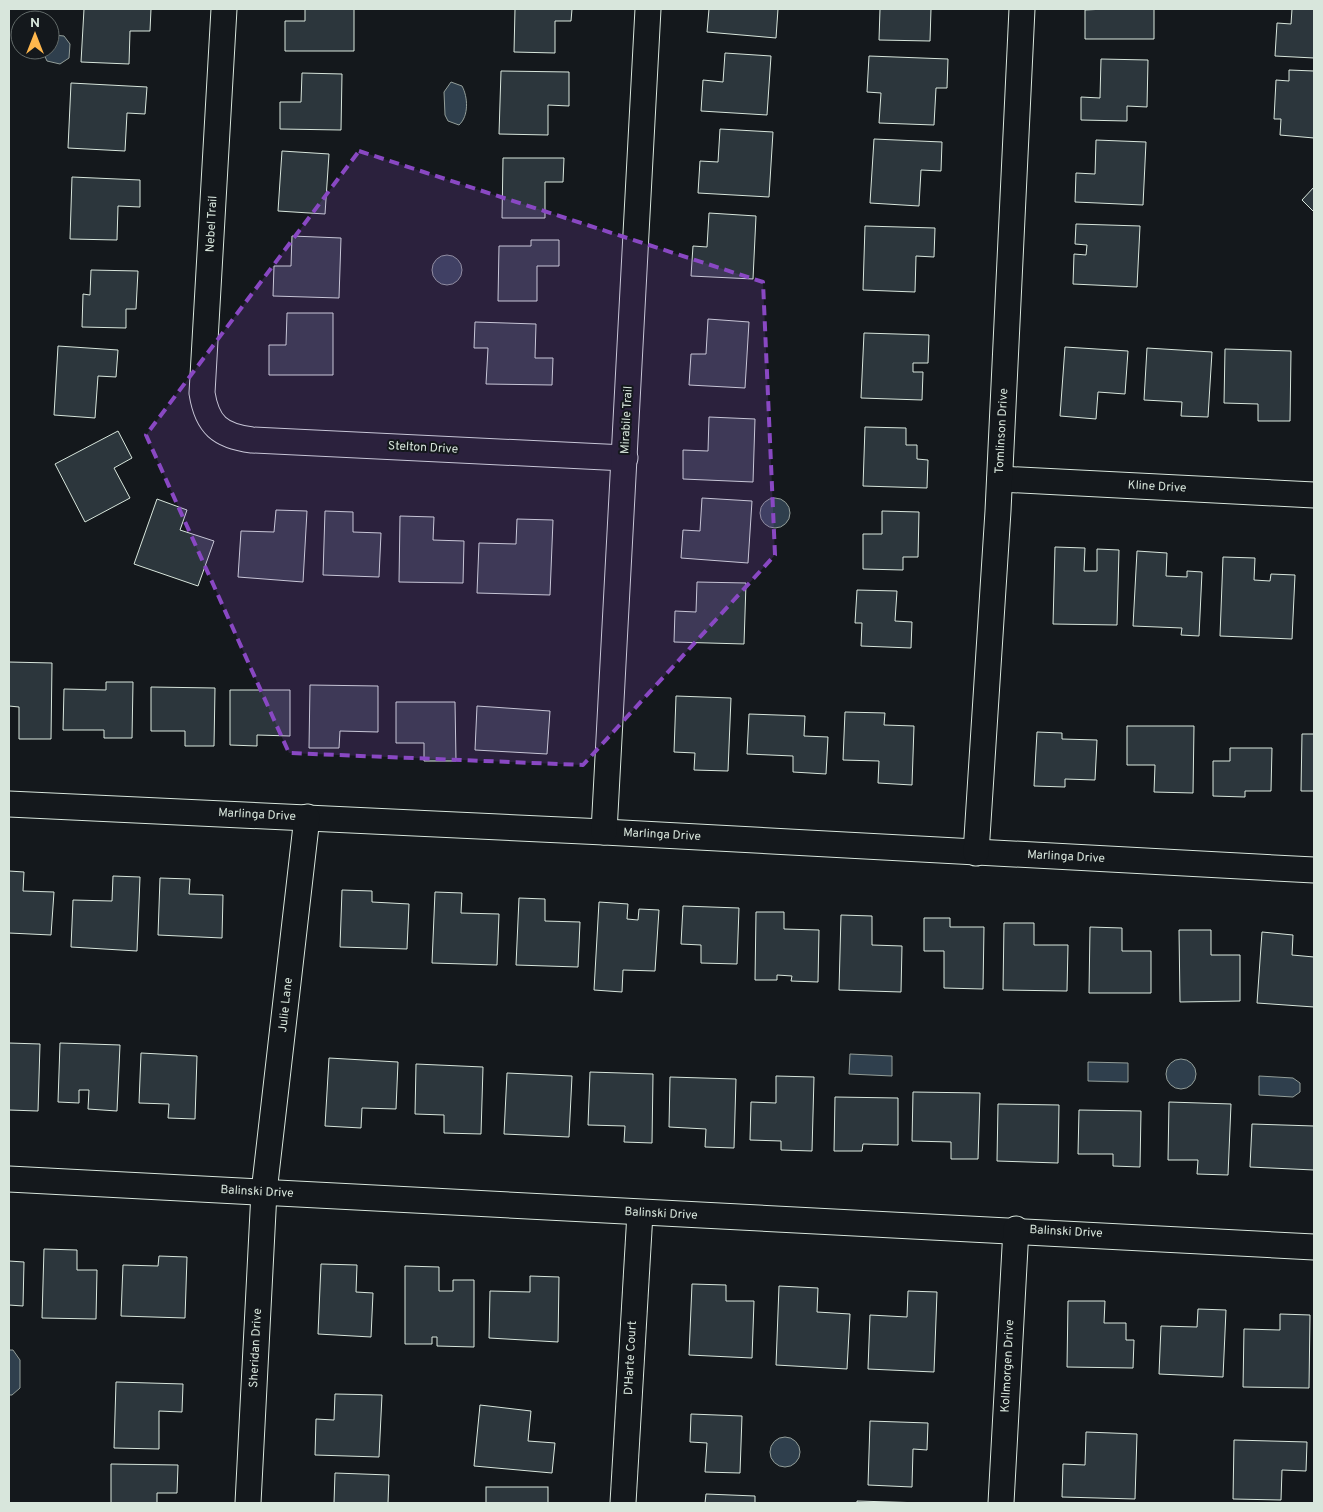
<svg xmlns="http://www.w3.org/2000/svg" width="1323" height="1512" font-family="Overpass,sans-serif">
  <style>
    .water { fill: #2f3f4d; stroke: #939e99 }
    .building { fill: #2c363c; stroke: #d8e6dc }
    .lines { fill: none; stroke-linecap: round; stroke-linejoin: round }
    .minor-casing { stroke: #d8e6dc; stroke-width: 27 }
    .minor { stroke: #14181c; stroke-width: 25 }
    .marked { fill: #8948c3; fill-opacity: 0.2; stroke: #8948c3; stroke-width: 4; stroke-dasharray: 10 6; stroke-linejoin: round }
    .labels { text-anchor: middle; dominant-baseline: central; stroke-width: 4; stroke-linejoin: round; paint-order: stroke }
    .street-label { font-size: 12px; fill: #d8e6dc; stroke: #14181c }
  </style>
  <rect width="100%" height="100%" fill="#14181c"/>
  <g class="water">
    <polygon points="54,35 64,36 70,44 69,58 60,64 47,61 42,50 50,50 50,37"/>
    <path d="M451,82L462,86C468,97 469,116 459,125L448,121L445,115L444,92Z"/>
    <circle cx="447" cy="270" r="15"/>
    <circle cx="775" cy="513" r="15"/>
    <polygon points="850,1054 892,1056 892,1076 849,1074"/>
    <circle cx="1181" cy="1074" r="15"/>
    <polygon points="1088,1062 1128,1063 1128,1082 1088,1081"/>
    <polygon points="1259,1076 1293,1078 1300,1083 1300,1092 1293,1097 1259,1095"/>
    <polygon points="9,1350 13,1350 20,1360 20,1388 12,1395 9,1395"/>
    <circle cx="785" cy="1452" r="15"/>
  </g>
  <g class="building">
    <polygon points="84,9 151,9 150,31 130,31 129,64 81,62"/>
    <polygon points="305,9 354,9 354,51 285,51 285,21 305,21"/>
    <polygon points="515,9 572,9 571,21 555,21 555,53 514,52"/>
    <polygon points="709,9 778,9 776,38 707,32"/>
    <polygon points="880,9 931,9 930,41 879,40"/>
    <polygon points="1106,9 1154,9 1154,39 1085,39 1085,10"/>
    <polygon points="1292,9 1314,9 1314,58 1275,56 1277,23 1291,24"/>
    <polygon points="725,53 771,56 767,115 701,111 703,80 723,82"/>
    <polygon points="869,56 948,59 947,88 936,88 934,125 879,123 881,93 867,92"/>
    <polygon points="1101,59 1148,60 1147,107 1127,106 1127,121 1081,120 1081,97 1100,98"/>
    <polygon points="1289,70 1314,71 1314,138 1280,135 1281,119 1274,119 1276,80 1289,81"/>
    <polygon points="501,71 569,72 569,106 548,105 548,135 499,134"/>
    <polygon points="302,73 342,74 341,130 280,129 280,102 301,102"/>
    <polygon points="71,83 147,87 145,114 127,113 125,151 68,148"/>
    <polygon points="720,129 773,132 769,197 698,193 700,161 718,162"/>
    <polygon points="874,139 942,142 941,171 921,170 919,206 870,203"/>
    <polygon points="1096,140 1146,142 1143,205 1075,202 1076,173 1095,174"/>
    <polygon points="282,151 329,154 325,214 278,211"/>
    <polygon points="503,158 564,158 563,182 545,182 545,218 502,218"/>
    <polygon points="72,177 140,180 140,207 118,206 117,240 70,239"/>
    <polygon points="1314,187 1314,212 1302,200"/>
    <polygon points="709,213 756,216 753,279 691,276 693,246 707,247"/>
    <polygon points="1076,224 1140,226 1137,287 1073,284 1074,254 1086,255 1087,245 1075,244"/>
    <polygon points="865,226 935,228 934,257 916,256 915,292 863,290"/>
    <polygon points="292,236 341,238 339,298 273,296 274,266 291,266"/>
    <polygon points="531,240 559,240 559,266 537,266 537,301 498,301 499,246 531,246"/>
    <polygon points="91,270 138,271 136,309 126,309 126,328 82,327 83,294 90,295"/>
    <polygon points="287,313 333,313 333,375 269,375 269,345 286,345"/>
    <polygon points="708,319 749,322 745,388 689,385 691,354 706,354"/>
    <polygon points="475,322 536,324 535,358 553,358 552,385 486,384 488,348 474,348"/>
    <polygon points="864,333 929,335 928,363 913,363 913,372 923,372 922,400 861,398"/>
    <polygon points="58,346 118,350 116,377 98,376 95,418 54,415"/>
    <polygon points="1065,347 1128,351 1125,394 1098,392 1096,419 1060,416"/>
    <polygon points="1147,348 1212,352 1208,417 1181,416 1182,402 1144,400"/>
    <polygon points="1225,349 1291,351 1290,421 1258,421 1258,404 1224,403"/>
    <polygon points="709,417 755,419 753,482 683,479 683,450 708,451"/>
    <polygon points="865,427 906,428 906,445 917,445 917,459 928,460 927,488 863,486"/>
    <polygon points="118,431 132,458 114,468 130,498 85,522 55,464"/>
    <polygon points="702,498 752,501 748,563 681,558 683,530 700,531"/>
    <polygon points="157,499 187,510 180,530 214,541 198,586 134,564"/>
    <polygon points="276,510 307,511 303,582 238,577 241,531 274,532"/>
    <polygon points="325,511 353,512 353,532 381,533 379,577 323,575"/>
    <polygon points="882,511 919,512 918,557 903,557 903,570 863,569 863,534 882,534"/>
    <polygon points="400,516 434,517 433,540 464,541 463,583 399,582"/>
    <polygon points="517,519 553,520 550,595 477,593 479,543 516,544"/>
    <polygon points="1055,547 1085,548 1084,571 1097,571 1097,549 1119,550 1117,625 1053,624"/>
    <polygon points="1137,551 1167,553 1166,576 1187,577 1187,571 1202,572 1199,636 1181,635 1182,628 1133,626"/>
    <polygon points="1223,557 1255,558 1254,580 1270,581 1271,574 1295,575 1292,639 1220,636"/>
    <polygon points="697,582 746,583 744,644 674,642 675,611 696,612"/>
    <polygon points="857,590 897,591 895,621 912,622 911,648 861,646 862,623 855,623"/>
    <polygon points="9,662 52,663 51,739 19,739 19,707 9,706"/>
    <polygon points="106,682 133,682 132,738 104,738 104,730 63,730 64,689 106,690"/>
    <polygon points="310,685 378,686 378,732 340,731 339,748 309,748"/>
    <polygon points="151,687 215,688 214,746 185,746 185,731 151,731"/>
    <polygon points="230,690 290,690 290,736 257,735 257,746 230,745"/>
    <polygon points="676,696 731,698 728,771 694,770 695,753 674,752"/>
    <polygon points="396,702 455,702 456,761 424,761 424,743 396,743"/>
    <polygon points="477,706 550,711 547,754 475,750"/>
    <polygon points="845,712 885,713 884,725 914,726 912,785 878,783 879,761 843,760"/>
    <polygon points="749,714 805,716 804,736 828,737 826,774 793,772 793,756 747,754"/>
    <polygon points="1127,726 1194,726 1193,793 1154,792 1155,765 1127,765"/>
    <polygon points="1037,732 1062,733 1062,739 1097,740 1095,780 1065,779 1065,787 1034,786"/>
    <polygon points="1302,734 1314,734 1314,791 1301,791"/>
    <polygon points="1230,748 1272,748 1271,791 1245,791 1245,797 1213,796 1213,761 1230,761"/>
    <polygon points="9,871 24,872 23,891 54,892 51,935 9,933"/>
    <polygon points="113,876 140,877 137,951 71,947 73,900 112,901"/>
    <polygon points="160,878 190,879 189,894 223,895 222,938 158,935"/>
    <polygon points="342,890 372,891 372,902 409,904 407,949 340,947"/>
    <polygon points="435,892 462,893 461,913 499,914 497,965 432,963"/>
    <polygon points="519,898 545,899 545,921 580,922 578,967 516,965"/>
    <polygon points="599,902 628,904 627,919 638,920 639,909 659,910 655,971 623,970 622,992 594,990"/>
    <polygon points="683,906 739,908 737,964 701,963 701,945 681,944"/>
    <polygon points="756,912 784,912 784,929 819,930 818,982 791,981 792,976 777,975 777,980 755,980"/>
    <polygon points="841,915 872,916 872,945 902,946 901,992 839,990"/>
    <polygon points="924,918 950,918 950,927 984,927 983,989 944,988 944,951 924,951"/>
    <polygon points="1004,923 1034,923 1034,945 1068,945 1067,991 1003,990"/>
    <polygon points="1090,927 1122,928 1122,951 1151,951 1151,993 1089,993"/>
    <polygon points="1179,930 1211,930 1211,955 1240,955 1240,1001 1180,1002"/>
    <polygon points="1262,932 1293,935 1292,955 1314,957 1314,1007 1257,1003"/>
    <polygon points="9,1043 40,1044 38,1111 9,1110"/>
    <polygon points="60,1043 120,1045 117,1111 88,1109 89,1090 79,1090 79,1103 58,1102"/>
    <polygon points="141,1053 197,1056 195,1119 168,1118 169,1104 139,1103"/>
    <polygon points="329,1058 398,1062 396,1109 362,1108 361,1128 325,1126"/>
    <polygon points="416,1064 483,1067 481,1134 444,1133 444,1115 415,1114"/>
    <polygon points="590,1072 653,1074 652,1143 624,1142 625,1126 588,1125"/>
    <polygon points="507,1073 572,1076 569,1137 504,1134"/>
    <polygon points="776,1076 814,1077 812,1151 781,1150 781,1141 750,1140 751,1102 776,1103"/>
    <polygon points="670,1077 736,1079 734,1148 705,1147 706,1129 669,1127"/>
    <polygon points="913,1092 980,1093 978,1159 951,1159 951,1142 912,1141"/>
    <polygon points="835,1097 898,1098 898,1145 863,1144 862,1151 834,1151"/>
    <polygon points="1169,1102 1231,1104 1228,1175 1197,1174 1198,1160 1168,1160"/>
    <polygon points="998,1104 1059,1105 1058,1163 997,1161"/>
    <polygon points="1079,1110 1141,1111 1140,1167 1113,1166 1113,1154 1078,1154"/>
    <polygon points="1252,1124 1314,1126 1314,1170 1250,1167"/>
    <polygon points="44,1249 77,1250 77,1270 97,1270 96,1319 42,1318"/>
    <polygon points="159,1256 187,1257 185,1318 121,1316 123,1265 158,1266"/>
    <polygon points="9,1261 24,1262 23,1306 9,1305"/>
    <polygon points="321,1264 357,1265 356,1292 373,1293 371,1337 318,1334"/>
    <polygon points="405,1266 439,1267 439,1291 453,1291 453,1280 474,1280 474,1347 437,1346 437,1337 432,1337 432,1344 405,1344"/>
    <polygon points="530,1276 559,1277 558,1342 489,1338 490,1291 530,1292"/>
    <polygon points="692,1284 726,1285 726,1301 754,1301 752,1358 689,1355"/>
    <polygon points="779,1286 818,1288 817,1312 850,1314 847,1369 776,1365"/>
    <polygon points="908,1291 937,1292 934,1372 868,1369 870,1315 907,1317"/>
    <polygon points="1068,1301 1105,1301 1104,1323 1126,1323 1126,1340 1134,1340 1133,1368 1067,1367"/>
    <polygon points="1198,1309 1226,1310 1223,1377 1159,1374 1161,1326 1197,1327"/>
    <polygon points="1280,1314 1310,1315 1309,1388 1243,1387 1244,1329 1280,1330"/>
    <polygon points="116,1382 183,1384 182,1412 159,1411 159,1449 114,1448"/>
    <polygon points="335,1394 382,1395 379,1457 315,1455 316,1419 334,1420"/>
    <polygon points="480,1405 531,1411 528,1441 555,1443 552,1473 474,1466"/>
    <polygon points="691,1414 742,1416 740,1473 705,1472 707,1443 690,1442"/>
    <polygon points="870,1421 928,1423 927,1450 913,1449 912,1487 868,1485"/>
    <polygon points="1086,1432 1137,1434 1135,1499 1062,1497 1063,1464 1085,1465"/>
    <polygon points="1234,1440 1307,1442 1306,1471 1282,1470 1281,1500 1233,1499"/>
    <polygon points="111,1464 178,1465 177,1493 157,1493 157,1503 111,1503"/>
    <polygon points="335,1473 389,1475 388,1503 334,1503"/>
    <rect x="486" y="1487" width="62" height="16"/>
    <polygon points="706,1494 755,1496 755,1503 705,1503"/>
    <polygon points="857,1501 924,1503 857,1503"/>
  </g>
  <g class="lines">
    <defs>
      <g id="minor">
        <path d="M224,9L202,393C207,425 220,436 252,440L625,458"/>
        <polyline points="1000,479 1314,495"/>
        <polyline points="9,804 604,832 1314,870"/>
        <polyline points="604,832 648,9"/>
        <polyline points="976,853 998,511 1022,9"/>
        <polyline points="9,1179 1314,1247"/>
        <polyline points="248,1503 264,1192 307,817"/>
        <polyline points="623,1503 640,1213"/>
        <polyline points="1001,1503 1016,1229"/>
      </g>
    </defs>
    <use href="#minor" class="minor-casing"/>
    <use href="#minor" class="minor"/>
  </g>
  <path class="marked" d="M359,151L763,282L775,555L583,765L289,753L146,435Z"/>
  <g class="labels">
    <g class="street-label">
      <text transform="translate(212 224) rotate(-87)">Nebel Trail</text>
      <text transform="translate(627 420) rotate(-87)">Mirabile Trail</text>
      <text transform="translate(1002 431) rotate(-87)">Tomlinson Drive</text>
      <text transform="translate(423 448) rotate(3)">Stelton Drive</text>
      <text transform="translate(1157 487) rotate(3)">Kline Drive</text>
      <text transform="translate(257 815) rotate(3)">Marlinga Drive</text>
      <text transform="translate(662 835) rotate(3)">Marlinga Drive</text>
      <text transform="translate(1066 857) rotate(3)">Marlinga Drive</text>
      <text transform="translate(286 1005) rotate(-84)">Julie Lane</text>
      <text transform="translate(257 1192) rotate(3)">Balinski Drive</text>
      <text transform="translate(661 1214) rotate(3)">Balinski Drive</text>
      <text transform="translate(1066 1232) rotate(3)">Balinski Drive</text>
      <text transform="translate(256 1348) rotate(-87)">Sheridan Drive</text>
      <text transform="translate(631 1358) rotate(-87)">D'Harte Court</text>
      <text transform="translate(1008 1366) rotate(-87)">Kollmorgen Drive</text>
    </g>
  </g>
  <rect width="1323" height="1512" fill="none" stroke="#d8e6dc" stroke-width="20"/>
  <g transform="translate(35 35)"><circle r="24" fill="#14181c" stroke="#626a69"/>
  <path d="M0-4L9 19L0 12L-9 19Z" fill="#ffb74d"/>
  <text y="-8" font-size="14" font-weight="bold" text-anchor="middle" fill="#d8e6dc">N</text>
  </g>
</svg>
